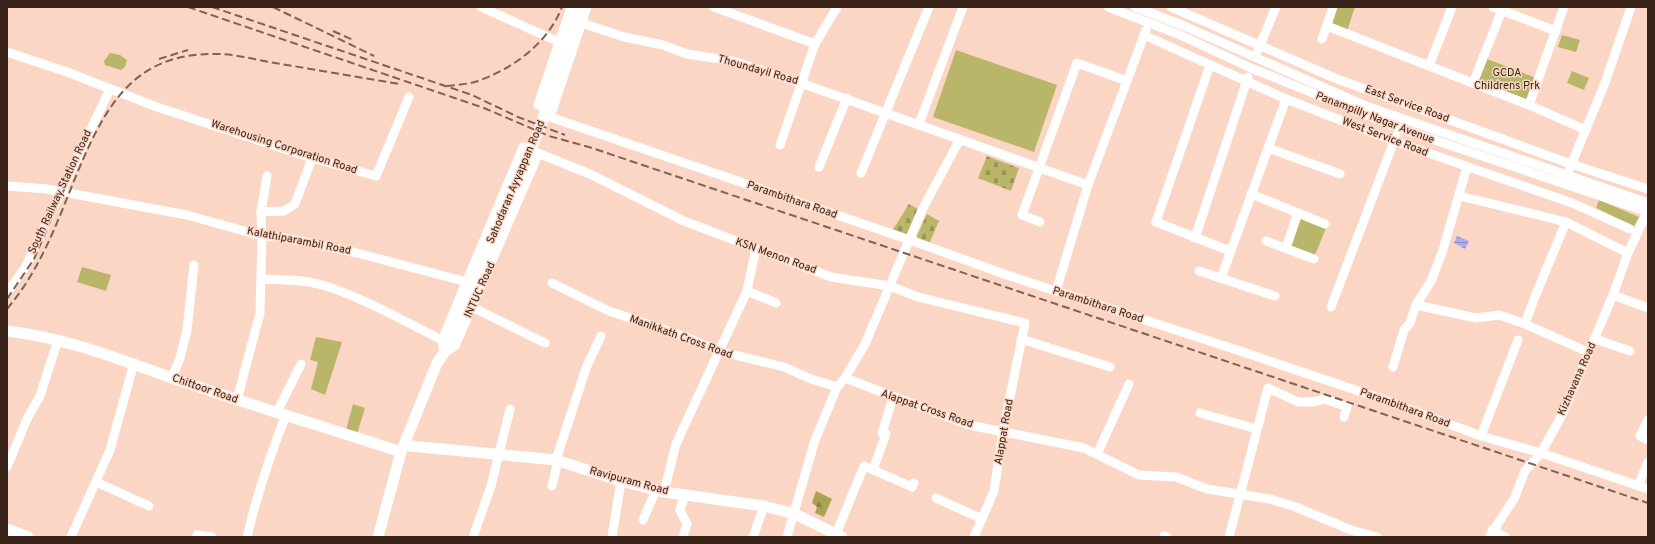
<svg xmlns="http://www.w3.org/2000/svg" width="1655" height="544" font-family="Overpass,sans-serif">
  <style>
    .green { fill: #bab669 }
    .forest { fill: url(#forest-firs) }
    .cemetery { fill: url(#cemetery-stones) }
    .water { fill: url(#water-rules) }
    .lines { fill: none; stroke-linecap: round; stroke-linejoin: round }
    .minor { stroke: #fff; stroke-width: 9 }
    .major { stroke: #fff; stroke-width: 11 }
    .rail { stroke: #7e6256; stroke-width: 2; stroke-dasharray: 8 4; stroke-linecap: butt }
    .labels { text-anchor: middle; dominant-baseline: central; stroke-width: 3; stroke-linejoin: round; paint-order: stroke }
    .street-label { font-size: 11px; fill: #392218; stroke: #fbd6c5 }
    .park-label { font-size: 11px; fill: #302d08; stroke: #fbd6c5 }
  </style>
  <defs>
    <pattern id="forest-firs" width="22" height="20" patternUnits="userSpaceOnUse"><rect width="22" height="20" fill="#aaa452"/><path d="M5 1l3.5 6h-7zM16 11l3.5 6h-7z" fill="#8b8543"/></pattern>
    <pattern id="cemetery-stones" width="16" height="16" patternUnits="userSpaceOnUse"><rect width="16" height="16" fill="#bab669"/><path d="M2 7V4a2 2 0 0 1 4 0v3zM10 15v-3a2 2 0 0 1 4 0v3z" fill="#989455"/></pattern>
    <pattern id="water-rules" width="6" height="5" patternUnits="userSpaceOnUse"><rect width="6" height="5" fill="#adaaf4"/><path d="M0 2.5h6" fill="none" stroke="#8e8ac5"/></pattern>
  </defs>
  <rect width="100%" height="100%" fill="#fbd6c5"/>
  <g class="green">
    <polygon points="1337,7 1355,7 1347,31 1331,25"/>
    <polygon points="1562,35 1580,40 1576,52 1558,47"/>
    <polygon points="956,50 1057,85 1034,152 933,117"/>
    <polygon points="110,53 120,55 127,60 125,67 121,70 105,65 104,61"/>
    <polygon points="1487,59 1536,78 1527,100 1478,80"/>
    <polygon points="1572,71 1589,78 1584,90 1567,83"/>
    <polygon points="1599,200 1639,217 1634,226 1596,208"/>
    <polygon points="1299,218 1326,228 1315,255 1291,247"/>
    <polygon points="82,267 111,275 106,291 77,282"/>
    <polygon points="316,337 342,342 325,395 311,389 318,362 310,360"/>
    <polygon points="353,404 365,408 357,434 346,430"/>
  </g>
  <polygon class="forest" points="816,491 832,499 824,517 815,513 817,507 812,503"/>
  <g class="cemetery">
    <polygon points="987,156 1019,168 1011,191 978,178"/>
    <polygon points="909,204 918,209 908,236 892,231"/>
    <polygon points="927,214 939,221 929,244 919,241 917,236"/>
  </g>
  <polygon class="water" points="1457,236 1469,241 1465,249 1454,243"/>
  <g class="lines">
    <g class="minor">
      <polyline points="481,7 559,42"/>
      <polyline points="587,7 550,117 910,240 1004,274 1231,348 1382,399 1481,436 1541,453 1648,489"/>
      <polyline points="714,7 815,44"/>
      <polyline points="1108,7 1178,34 1251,68 1399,128 1648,212"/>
      <polyline points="1135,7 1182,25 1366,106 1648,203"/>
      <polyline points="1171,7 1337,79 1571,164 1648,189"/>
      <polyline points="1493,7 1556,31"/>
      <polyline points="582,23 624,37 663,45 687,54 733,61 812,87 1088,185"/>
      <polyline points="1327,26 1529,105 1586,130"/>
      <polyline points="1144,35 1286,99 1394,141 1572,203 1630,229"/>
      <polyline points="1322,39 1333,7"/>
      <polyline points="1258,50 1276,7"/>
      <polyline points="7,52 67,72 157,107 312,158 376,176 409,97"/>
      <polyline points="1210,65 1156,222 1230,251"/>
      <polyline points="1429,66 1452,7"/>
      <polyline points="1473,83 1502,10"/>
      <polyline points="1529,105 1564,7"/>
      <polyline points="553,109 538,105 571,7"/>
      <polyline points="919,124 963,7"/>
      <polyline points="780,145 815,44 837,7"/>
      <polyline points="1268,148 1340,174"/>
      <polyline points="538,155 455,346 444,353 442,340 523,147 592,175 684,221 831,277 890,286 918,297 1025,323 1003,431 994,491 974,537"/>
      <polyline points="819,167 847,98"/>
      <polyline points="1569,170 1605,83 1631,7"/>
      <polyline points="861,173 929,7"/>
      <polyline points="7,186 47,189 187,215 262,236 281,237 357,253 467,282"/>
      <polyline points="1251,194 1325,224"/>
      <polyline points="1460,196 1566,222 1628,253"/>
      <polyline points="261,212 267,176"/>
      <polyline points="1040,222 1022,215 1077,63 1127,81"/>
      <polyline points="1195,238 1248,77"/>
      <polyline points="1266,241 1314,259"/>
      <polyline points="1286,248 1298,213"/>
      <polyline points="1199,271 1275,296"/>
      <polyline points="1221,278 1286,99"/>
      <path d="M262,279C281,280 303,279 322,285C360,296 406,322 442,340"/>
      <polyline points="552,283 609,311 686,337 718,351 784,367 811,379 837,387"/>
      <polyline points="747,291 776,303"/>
      <polyline points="1056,291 1088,185 1146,30"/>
      <polyline points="7,293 26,266 110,89"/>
      <polyline points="1613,295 1645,307 1648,307"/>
      <polyline points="1416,305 1476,318 1499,315 1525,324 1588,352"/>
      <polyline points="472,307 545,343"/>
      <polyline points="1331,307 1396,136"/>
      <polyline points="1525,324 1534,299 1566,222"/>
      <polyline points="1021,339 1110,367"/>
      <polyline points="1595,339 1630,351"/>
      <polyline points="1393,367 1404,330 1410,323 1416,305 1431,281 1442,253 1467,167"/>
      <polyline points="172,378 180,358 187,330 194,265"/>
      <polyline points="845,378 969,425 1084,448 1139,475 1176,477 1207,489 1270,499 1296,507 1351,530 1377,537"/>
      <polyline points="237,400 260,313 262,236 261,212 284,211 295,204 312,158"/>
      <polyline points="277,412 301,364"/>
      <polyline points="1200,413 1257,429"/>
      <polyline points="1648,420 1640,436 1648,440"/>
      <polyline points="1481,436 1518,340"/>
      <polyline points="1097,454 1129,384"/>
      <polyline points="556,460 586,368 601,336"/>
      <polyline points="7,467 27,419 40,396 58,340"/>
      <polyline points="873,470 886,434 882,433 893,397"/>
      <polyline points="96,482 149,506"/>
      <polyline points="552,486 558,461"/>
      <polyline points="1638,486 1648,462"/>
      <polyline points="664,492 676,444 747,291 756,248"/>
      <polyline points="936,498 982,519"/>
      <polyline points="643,520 656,490"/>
      <polyline points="1492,530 1505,537"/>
      <polyline points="836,534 864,466 912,487 914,483"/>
      <polyline points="197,535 212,537"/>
      <polyline points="1164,536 1167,537"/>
      <polyline points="71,537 110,450 134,363"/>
      <path d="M247,537C257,495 270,455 286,415"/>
      <polyline points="473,537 491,486 510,409"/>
      <polyline points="612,537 621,481"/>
      <polyline points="683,537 687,524 680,510 685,495"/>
      <polyline points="753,537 764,506"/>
      <polyline points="787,537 815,440 837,387 845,378 865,344 922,210 960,139"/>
      <polyline points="1229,537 1268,388 1298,402 1312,402 1325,399 1347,407 1344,417"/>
      <polyline points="1489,537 1514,499 1525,471 1541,453 1563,413 1613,295 1628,253 1648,210"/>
    </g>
    <g class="major">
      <path d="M7,331C74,339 127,363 190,384C260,408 331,429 401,452"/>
      <polyline points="410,446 556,460 621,481 664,492 764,506 795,514 842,537"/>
      <polyline points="7,529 28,537"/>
      <polyline points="378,537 401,452 437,363 444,353 458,322 541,125 578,7"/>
    </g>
    <g class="rail">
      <polyline points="188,7 484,108 549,136 589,147 1648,503"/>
      <polyline points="212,7 472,95 518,117 565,135"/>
      <polyline points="273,7 374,56"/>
      <polyline points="333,31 353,40"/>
      <polyline points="159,59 188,50"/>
      <path d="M447,86C457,85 469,84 478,81C514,68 548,43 562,7"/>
      <polyline points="7,299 34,259 70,176"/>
      <path d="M7,309C44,265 59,216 81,164C109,99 139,52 218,54C235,54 252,59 269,62C312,69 356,77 400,84"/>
    </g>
  </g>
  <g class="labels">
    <g class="street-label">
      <text transform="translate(758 70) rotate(16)">Thoundayil Road</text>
      <text transform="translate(1407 104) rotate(20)">East Service Road</text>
      <text transform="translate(1375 118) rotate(21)">Panampilly Nagar Avenue</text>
      <text transform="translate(1385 137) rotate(21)">West Service Road</text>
      <text transform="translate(284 147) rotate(18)">Warehousing Corporation Road</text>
      <text transform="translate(516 182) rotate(-67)">Sahodaran Ayyappan Road</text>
      <text transform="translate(60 192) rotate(-65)">South Railway Station Road</text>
      <text transform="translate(792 200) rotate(19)">Parambithara Road</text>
      <text transform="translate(299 241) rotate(11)">Kalathiparambil Road</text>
      <text transform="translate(776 256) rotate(20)">KSN Menon Road</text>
      <text transform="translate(480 290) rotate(-66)">INTUC Road</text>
      <text transform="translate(1098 305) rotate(18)">Parambithara Road</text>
      <text transform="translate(681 337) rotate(20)">Manikkath Cross Road</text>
      <text transform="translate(1577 379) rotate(-66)">Kizhavana Road</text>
      <text transform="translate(205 389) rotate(19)">Chittoor Road</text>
      <text transform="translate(1405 408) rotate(20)">Parambithara Road</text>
      <text transform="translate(927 409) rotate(19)">Alappat Cross Road</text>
      <text transform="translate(1004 432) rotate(-80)">Alappat Road</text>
      <text transform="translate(629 481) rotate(15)">Ravipuram Road</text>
    </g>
    <g class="park-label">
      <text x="1507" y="73">GCDA<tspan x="1507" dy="13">Childrens Prk</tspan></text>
    </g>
  </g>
  <rect width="1655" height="544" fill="none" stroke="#392218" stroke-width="16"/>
</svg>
